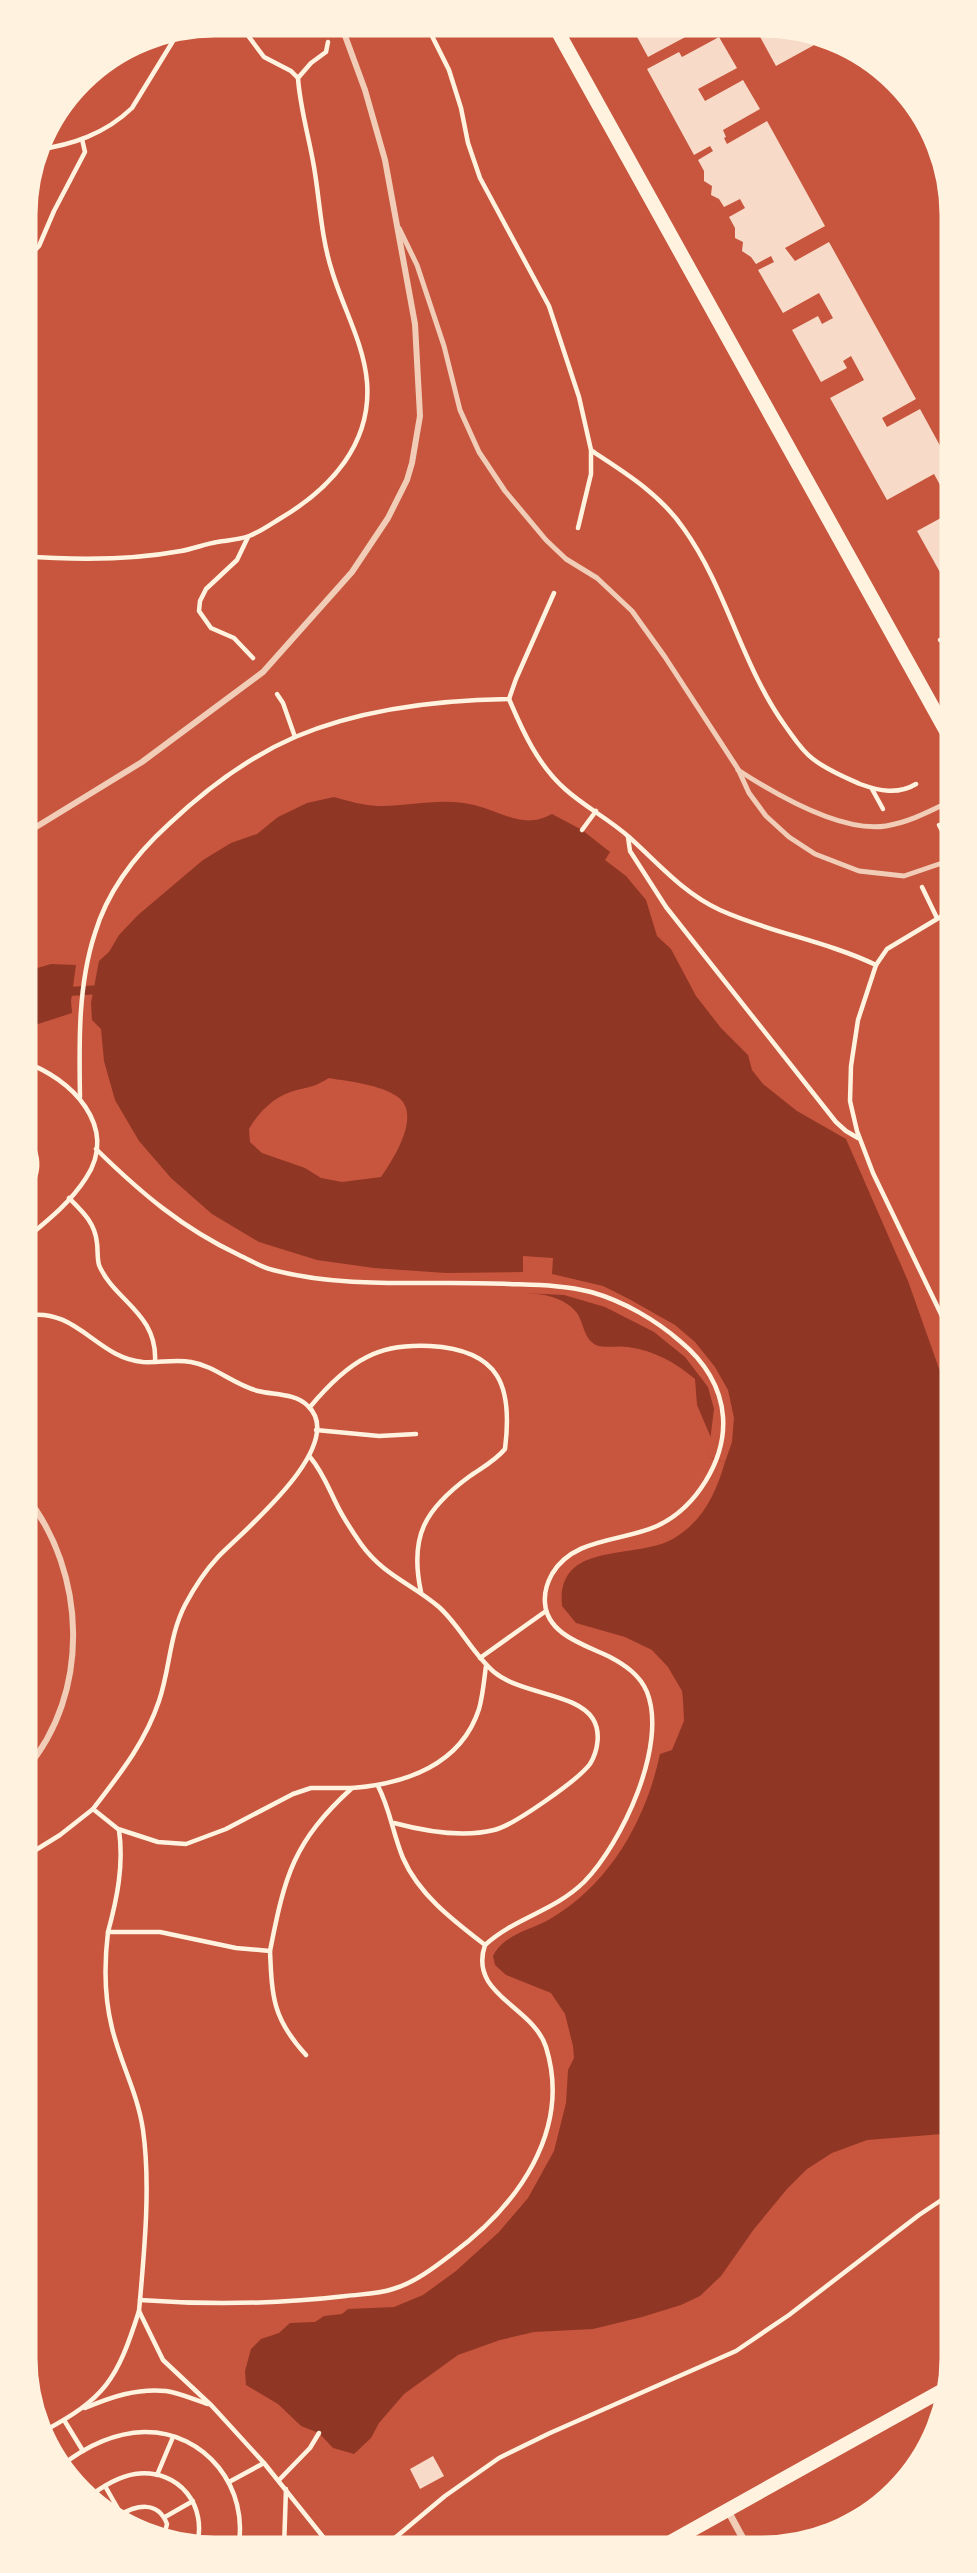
<svg xmlns="http://www.w3.org/2000/svg" width="977" height="2573" font-family="Arial,sans-serif">
  <style>
    .water { fill: #8f3625; fill-rule: evenodd }
    .pier { fill: #c8553d }
    .lines { fill: none; stroke-linecap: round; stroke-linejoin: round }
    .stream { stroke: #8f3625; stroke-width: 9 }
    .building { fill: #f7dbc8 }
    .path { stroke: #fff3e0; stroke-width: 4.5 }
    .service { stroke: #f1ccb7; stroke-width: 5 }
    .pedestrian { stroke: #f1ccb7; stroke-width: 6 }
    .minor { stroke: #f1ccb7; stroke-width: 7 }
    .secondary { stroke: #fff3e0; stroke-width: 14 }
    .rim { fill: none; stroke: #fff3e0; stroke-width: 9 }
  </style>
  <rect width="100%" height="100%" fill="#c8553d"/>
  <g class="water">
    <path d="M334,797C348,801 362,805 377,806C410,807 440,797 474,805C503,812 523,830 552,814L582,830L610,852L605,860L626,876L646,900L657,936L671,949L696,996L721,1028L748,1055L752,1070L763,1084L797,1111L846,1139L908,1281L953,1408V1499L947,1506L953,1512L955,2133L867,2140L832,2153L807,2169L787,2189L754,2229L721,2276L700,2296L681,2305L642,2317L593,2329L534,2332L500,2340L458,2355L404,2394L379,2423L371,2438L354,2454L333,2448L319,2433L301,2426L278,2404L246,2385L245,2371L251,2349L261,2339L279,2333L290,2323L315,2322L324,2316L342,2314L348,2309L394,2307L423,2295L456,2271L499,2232L528,2198L554,2151L566,2103L568,2070L574,2058L573,2046L565,2014L551,1993L506,1975L495,1965L493,1956C504,1934 531,1930 550,1919C610,1884 646,1820 660,1754L672,1750L684,1721L683,1700L682,1691L668,1667L652,1650L625,1637L576,1623L562,1606C556,1538 638,1562 676,1537C704,1519 716,1493 725,1462L708,1457L712,1440L697,1405L695,1379C675,1362 655,1351 628,1347C618,1345 606,1349 596,1345C584,1339 584,1324 577,1313C565,1297 541,1293 523,1293V1272L446,1273L374,1268L317,1260L259,1242L212,1214L171,1178L139,1141L115,1100L104,1061L101,1029L92,1020L91,1003L99,961L109,952L119,935L138,915L203,860L231,843L257,834L278,817L307,803ZM329,1078C351,1082 379,1084 398,1097C422,1115 393,1160 381,1177L342,1182L321,1178L305,1168L262,1153L250,1142L249,1129C259,1111 276,1095 297,1090C313,1086 314,1087 329,1078Z"/>
    <polygon points="51,964 76,965 71,1001 72,1013 35,1025 24,1026 24,972"/>
  </g>
  <polygon class="pier" points="523,1256 553,1258 552,1274 603,1286 629,1299 675,1325 695,1342 715,1367 728,1390 734,1418 732,1442 725,1462 708,1457 714,1409 708,1387 685,1357 654,1332 605,1307 564,1295 523,1293"/>
  <g class="lines">
    <polyline class="stream" points="60,992 93,990"/>
  </g>
  <g class="building">
    <polygon points="630,24 702,24 704,27 648,57"/>
    <polygon points="778,25 799,25 827,38 776,66 759,35"/>
    <polygon points="719,37 737,68 698,89 705,101 743,80 760,109 723,130 726,137 724,138 727,144 767,121 825,226 785,248 795,261 829,242 916,399 882,418 887,427 920,409 950,464 950,503 934,474 887,500 830,398 864,380 851,356 843,361 847,368 821,382 792,330 818,316 822,324 833,318 819,293 783,313 758,270 774,262 771,256 756,264 751,257 742,251 743,242 735,238 735,228 729,217 745,208 740,199 724,207 719,199 711,195 712,186 704,181 704,171 698,160 713,151 710,146 694,155 647,69 679,52 682,57"/>
    <polygon points="950,513 951,592 917,531"/>
    <polygon points="433,2456 444,2476 420,2489 410,2469"/>
    <polygon points="913,2477 908,2485 812,2545 789,2546"/>
  </g>
  <g class="lines">
    <g class="path">
      <polyline points="237,21 264,57 291,71 298,78"/>
      <polyline points="425,22 449,70 461,108 468,143 480,178 549,306 579,397 591,450 591,474 578,528"/>
      <path d="M36,150C72,145 105,134 132,108L181,28"/>
      <polyline points="22,264 39,246 54,211 85,152 82,139"/>
      <path d="M592,451C626,473 661,495 684,529C727,589 741,665 786,727C794,738 802,751 813,759C827,770 844,777 860,784C879,791 898,795 916,784"/>
      <polyline points="248,537 237,560 206,589 200,601 199,611 211,628 234,638 253,658"/>
      <path d="M22,556C72,560 132,560 181,551C193,549 205,544 217,542C227,540 239,540 249,536C260,532 271,524 281,518C330,489 372,444 367,382C364,344 343,308 332,271C321,237 320,202 314,167C309,137 300,108 298,78L311,63L326,52L328,42"/>
      <polyline points="940,640 951,641"/>
      <polyline points="277,694 283,703 295,737"/>
      <path d="M509,699C523,732 538,765 565,789C585,807 609,819 629,837C658,863 683,893 720,910C771,933 826,941 876,965"/>
      <polyline points="872,789 883,809"/>
      <polyline points="939,825 949,844"/>
      <polyline points="582,830 596,811"/>
      <polyline points="628,837 630,851 666,907 836,1122 846,1131 858,1138"/>
      <polyline points="922,887 937,918"/>
      <polyline points="952,910 887,949 876,965 858,1020 851,1066 850,1101 857,1131 873,1173 953,1339"/>
      <path d="M24,1062C71,1078 120,1127 86,1178C70,1203 47,1221 24,1240"/>
      <path d="M80,1097C79,1042 78,985 95,933C108,890 136,854 169,824C205,790 249,757 295,737C361,709 438,700 509,699L516,679L554,593"/>
      <path d="M24,1131C44,1158 39,1174 24,1203"/>
      <path d="M96,1149C141,1193 182,1228 239,1255C250,1260 261,1267 273,1270C349,1290 431,1280 509,1284C536,1285 564,1285 591,1292C623,1301 656,1320 681,1342C704,1361 721,1387 723,1417C726,1460 696,1508 657,1526C622,1542 574,1537 552,1574C547,1583 544,1592 545,1603C547,1635 586,1645 610,1657C625,1665 640,1675 647,1692C668,1745 622,1843 584,1882C553,1912 516,1917 485,1945"/>
      <path d="M69,1198C83,1212 95,1223 97,1243C98,1250 97,1258 99,1265C114,1301 158,1313 155,1362"/>
      <path d="M25,1316C77,1306 96,1358 143,1362C159,1363 175,1359 191,1362C215,1366 234,1385 258,1391C274,1395 295,1393 308,1406C349,1445 242,1532 218,1557C205,1571 194,1588 185,1605C169,1636 170,1669 159,1701C145,1743 119,1775 93,1809L118,1829L158,1842L186,1844L226,1829L293,1794L311,1788H352"/>
      <path d="M310,1407C325,1389 345,1368 367,1357C386,1347 409,1345 430,1346C500,1350 513,1386 505,1449C495,1461 483,1467 470,1476C425,1509 409,1536 421,1592"/>
      <polyline points="316,1430 379,1436 416,1434"/>
      <path d="M310,1457C322,1471 328,1487 336,1503C343,1518 352,1531 361,1544C384,1576 411,1583 439,1607C460,1626 472,1653 494,1672C522,1695 577,1693 593,1719C601,1732 598,1751 590,1764C578,1780 513,1826 494,1830C462,1838 424,1831 394,1823"/>
      <polyline points="480,1658 546,1611"/>
      <polyline points="26,1856 60,1835 93,1809"/>
      <path d="M108,1932C117,1899 124,1865 119,1830"/>
      <path d="M270,1951C285,1875 293,1842 352,1788C405,1784 461,1765 479,1709C483,1695 484,1680 486,1666"/>
      <path d="M140,2300C208,2305 278,2304 346,2296C362,2294 378,2294 393,2289C414,2283 435,2267 452,2254C517,2206 572,2131 546,2047C533,2006 468,1995 485,1945C454,1921 419,1895 403,1858C393,1834 390,1809 378,1786"/>
      <path d="M139,2311C144,2255 151,2186 143,2130C138,2094 120,2062 112,2028C104,1996 104,1965 108,1932H160L236,1948L270,1951C272,1998 273,2019 306,2055"/>
      <path d="M85,2408C111,2397 137,2388 166,2391C180,2393 195,2400 208,2404"/>
      <polyline points="64,2420 83,2451"/>
      <path d="M42,2432C106,2398 117,2380 139,2311L163,2360L212,2406L264,2463L332,2548"/>
      <path d="M61,2466C85,2447 113,2433 144,2432C206,2431 250,2489 238,2548"/>
      <polyline points="157,2475 173,2437"/>
      <polyline points="279,2480 310,2448 319,2433"/>
      <polyline points="229,2482 264,2463"/>
      <polyline points="105,2486 121,2514"/>
      <path d="M86,2499C100,2488 116,2477 135,2474C179,2468 209,2506 196,2548"/>
      <path d="M118,2516C136,2505 158,2500 167,2524L163,2540"/>
      <polyline points="165,2517 193,2501"/>
      <polyline points="197,2545 217,2548"/>
      <polyline points="384,2547 445,2496 499,2458 550,2433 736,2351 789,2315 919,2215 955,2191"/>
      <polyline points="284,2548 286,2489"/>
    </g>
    <g class="service">
      <polyline points="399,228 417,265 444,346 460,410 479,452 505,491 546,540 566,559 597,578 632,611 665,657 738,769 749,793 766,816 789,837 815,854 859,871 904,876 951,860"/>
      <path d="M738,770C775,794 840,833 886,826C910,822 930,811 951,801"/>
    </g>
    <g class="pedestrian">
      <polyline points="23,835 142,762 263,672 352,572 388,518 407,480 412,463 420,416 415,324 385,160 365,90 340,22"/>
      <path d="M25,1495C87,1572 91,1693 26,1769"/>
    </g>
    <polyline class="minor" points="728,2511 747,2546"/>
    <g class="secondary">
      <polyline points="553,23 951,740"/>
      <polyline points="663,2546 952,2385"/>
    </g>
  </g>
  <path d="M0 0H977V2573H0ZM215 33H762A182 182 0 0 1 944 215V2358A182 182 0 0 1 762 2540H215A182 182 0 0 1 33 2358V215A182 182 0 0 1 215 33Z" fill="#fff3e0" fill-rule="evenodd"/>
  <path class="rim" d="M215 33H762A182 182 0 0 1 944 215V2358A182 182 0 0 1 762 2540H215A182 182 0 0 1 33 2358V215A182 182 0 0 1 215 33Z"/>
</svg>
